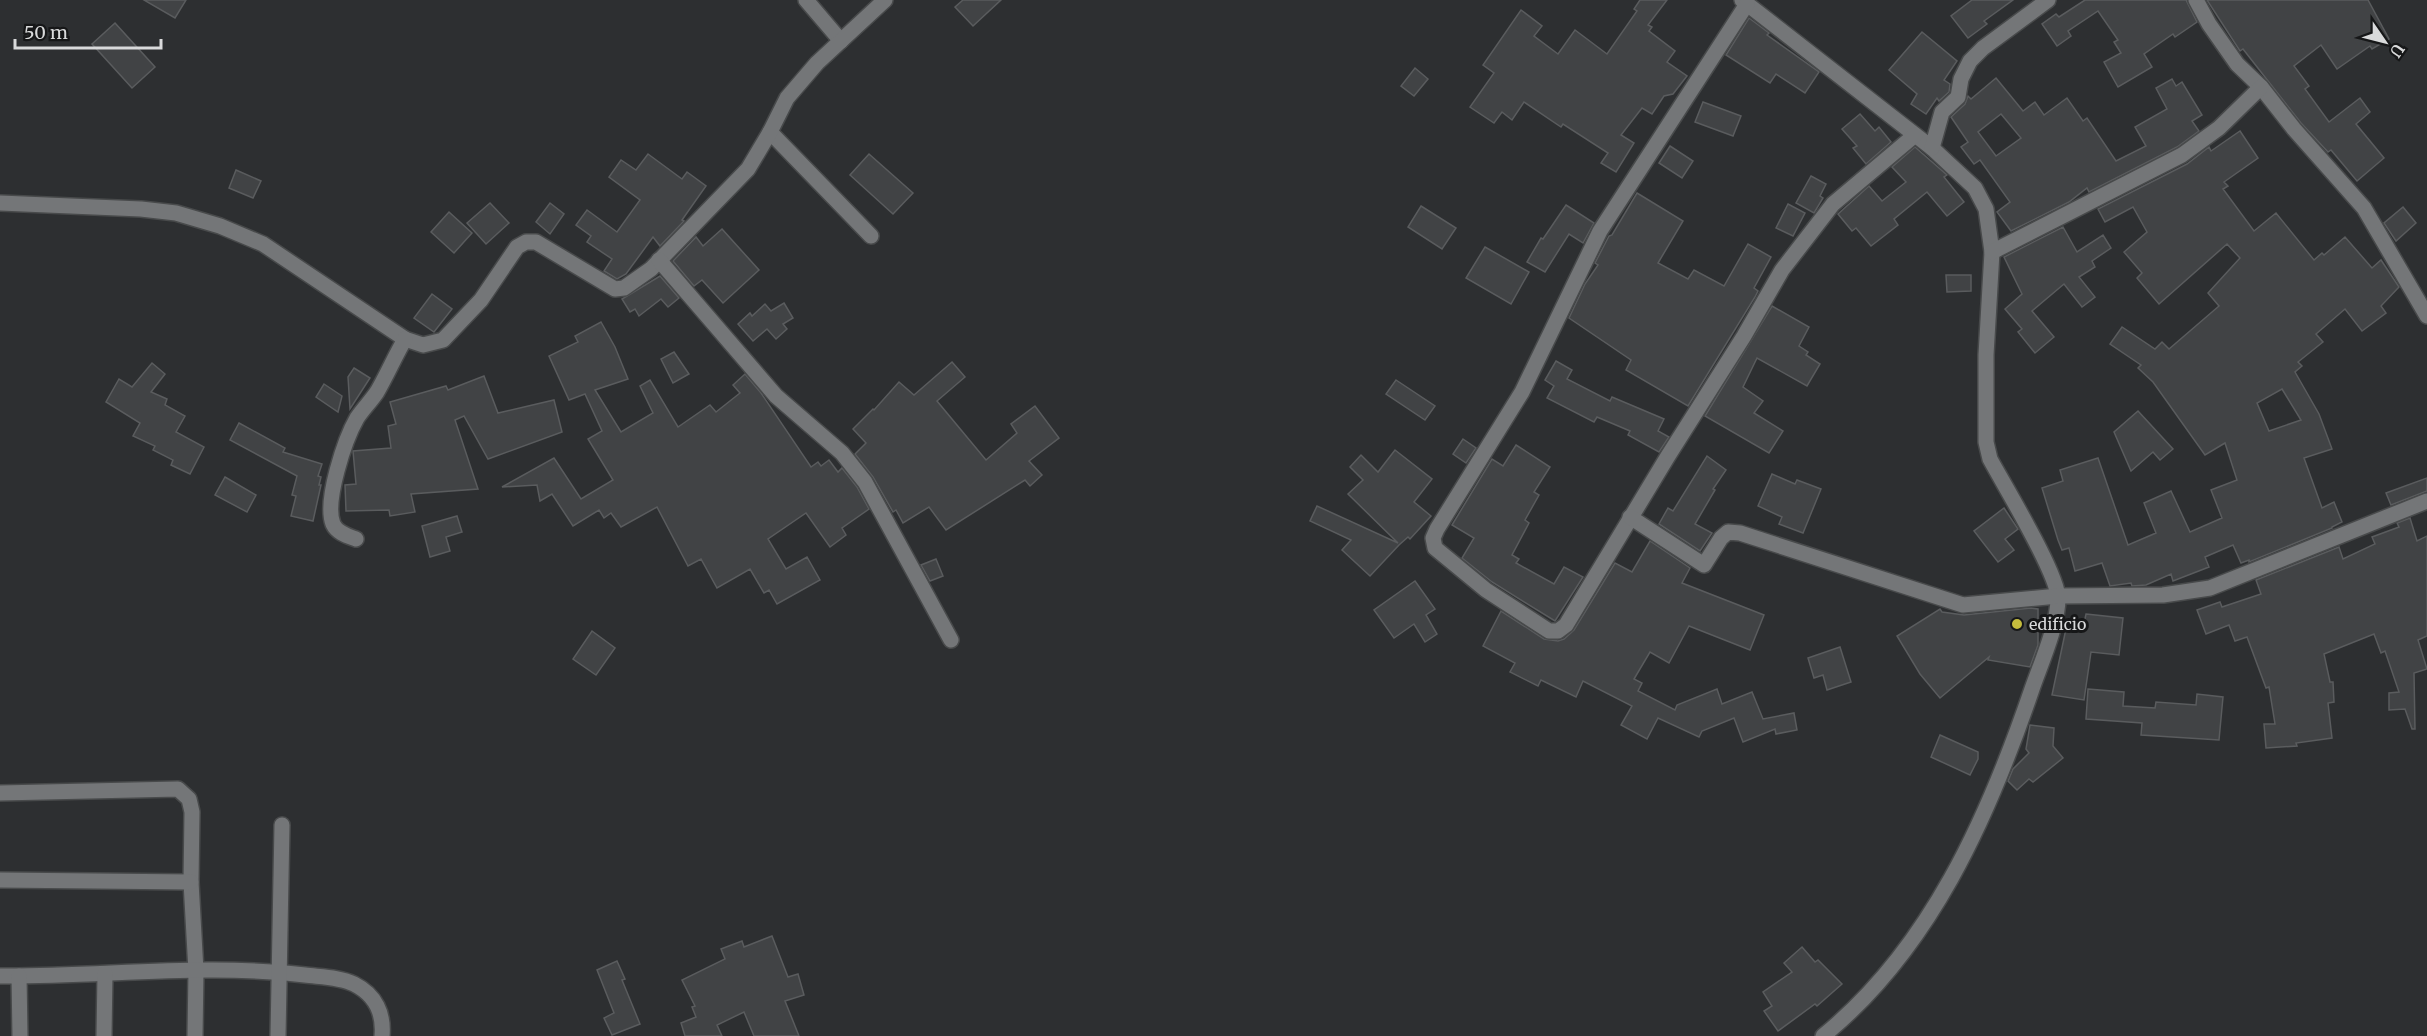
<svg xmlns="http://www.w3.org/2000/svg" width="2427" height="1036" font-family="Merriweather,serif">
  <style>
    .building { fill: #414345; stroke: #5a5c5e; stroke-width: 1.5; fill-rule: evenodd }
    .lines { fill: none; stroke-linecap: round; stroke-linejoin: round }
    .minor-casing { stroke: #484a4b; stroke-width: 18 }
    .minor { stroke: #747678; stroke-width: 15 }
    .poi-dot { fill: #c5bc3d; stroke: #161718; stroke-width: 2 }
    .labels { text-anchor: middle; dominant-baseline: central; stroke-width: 6; stroke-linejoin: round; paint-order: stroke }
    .poi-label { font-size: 16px; fill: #d9dadb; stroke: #161718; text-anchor: start }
  </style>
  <rect width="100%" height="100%" fill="#2d2f31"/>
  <g class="building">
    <polygon points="144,0 186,0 175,18"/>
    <polygon points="963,0 1001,0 973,26 955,7"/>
    <polygon points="1640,0 1667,0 1648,25 1652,27 1649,31 1675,51 1667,62 1687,76 1673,94 1664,96 1652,114 1642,108 1621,135 1634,143 1616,172 1601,163 1608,153 1563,124 1561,127 1524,102 1512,120 1502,112 1494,123 1470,107 1494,73 1483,65 1521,10 1542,26 1534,36 1558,54 1575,30 1607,54 1637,11 1634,9"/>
    <polygon points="1972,0 2013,0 1984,21 1987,24 1968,38 1951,16"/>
    <polygon points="2085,0 2186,0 2197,22 2175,37 2173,34 2144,54 2152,67 2118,87 2104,62 2121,53 2114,42 2118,40 2098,11 2068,31 2071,36 2057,46 2042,24 2056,14 2059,17"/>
    <polygon points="2207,0 2368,0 2389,39 2372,49 2370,46 2337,69 2321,45 2294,66 2309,86 2305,89 2329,122 2360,98 2370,112 2356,124 2384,158 2357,181 2331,150 2328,152 2301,123 2243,49 2240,51"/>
    <polygon points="1749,18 1769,33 1767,35 1819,72 1805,93 1776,74 1770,83 1726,55"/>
    <polygon points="115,23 155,67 132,88 92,44"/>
    <polygon points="1922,32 1957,61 1944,80 1950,84 1949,92 1939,101 1937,98 1926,114 1911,104 1917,94 1889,70"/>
    <polygon points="1415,68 1428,79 1414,96 1401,86"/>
    <path d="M1996,78L2023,111L2035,102L2044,115L2067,98L2083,121L2087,118L2116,161L2146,146L2135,127L2167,109L2156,88L2172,79L2176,86L2182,82L2202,115L2192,121L2199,131L2177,147L2089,192L2087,188L2069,202L2011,231L1997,212L2010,202L1980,160L1974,164L1961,147L1968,142L1951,117L1965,104L1968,96L1971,99ZM2001,114L2021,138L1996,156L1978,132Z"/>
    <polygon points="1703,102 1741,116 1733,136 1695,122"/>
    <polygon points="1860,114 1875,131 1879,127 1891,142 1866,164 1853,148 1857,146 1842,129"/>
    <path d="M2240,131L2258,158L2224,182L2228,186L2223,189L2254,231L2276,213L2314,260L2322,253L2324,255L2345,237L2372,268L2381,260L2399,287L2381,306L2386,313L2362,331L2345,309L2316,334L2323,342L2298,362L2302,366L2295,372L2319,414L2332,449L2304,458L2322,508L2334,502L2342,522L2332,527V528L2249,562V560L2241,563L2233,545L2205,557L2209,567L2173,581L2171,574L2146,585L2132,586L2131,583L2110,586L2102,563L2075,571L2069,548L2062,550L2058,540L2042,488L2063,481L2060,470L2098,458L2128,545L2156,533L2144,503L2171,491L2190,532L2222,518L2211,490L2237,480L2225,443L2205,455L2153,382L2138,368L2141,365L2110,344L2122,327L2155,349L2162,342L2169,349L2219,306L2208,293L2240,258L2227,244L2159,304L2137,278L2142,273L2124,252L2147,232L2133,207L2105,222L2098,209L2187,164L2209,147L2211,151ZM2282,389L2301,420L2269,431L2257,403Z"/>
    <polygon points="1670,146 1693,161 1682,178 1659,163"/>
    <polygon points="1915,147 1947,175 1944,177 1964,202 1947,216 1927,192 1894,219 1898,225 1871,246 1856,228 1852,231 1838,214 1869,186 1882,201 1906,182 1892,167"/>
    <polygon points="648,154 682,179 687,172 706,186 682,220 684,221 660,246 653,237 626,274 617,279 604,271 612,259 587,242 591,236 576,225 587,210 617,232 640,200 609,177 621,160 636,170"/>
    <polygon points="869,154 913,193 893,214 850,175"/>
    <polygon points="236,170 261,181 253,198 229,188"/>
    <polygon points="1811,176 1826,184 1820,196 1823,198 1814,213 1796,203"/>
    <polygon points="1637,193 1683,221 1658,263 1688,279 1694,270 1724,286 1748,244 1771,257 1754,288 1758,291 1755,297 1688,406 1626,370 1631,360 1569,318 1585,284 1598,265 1595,263 1609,236 1612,235"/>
    <polygon points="490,203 509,223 486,244 467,223"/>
    <polygon points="550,203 564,214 550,234 536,222"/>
    <polygon points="1788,204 1805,213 1793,236 1776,228"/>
    <polygon points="1566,205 1594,223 1583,243 1569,234 1545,272 1527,262 1541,238 1543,239"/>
    <polygon points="1421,206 1456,228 1442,249 1408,227"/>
    <polygon points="2403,207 2416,223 2396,241 2384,223"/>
    <polygon points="449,212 472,233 454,253 431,232"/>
    <polygon points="2063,227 2077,252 2103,235 2111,248 2092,261 2095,267 2079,277 2095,297 2082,307 2064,284 2032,311 2054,337 2035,353 2018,332 2022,329 2005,309 2022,294 2004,257"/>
    <polygon points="722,229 759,270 723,303 702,280 694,286 673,261 696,237 703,246"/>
    <polygon points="1485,247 1529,272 1511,304 1466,278"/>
    <polygon points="1946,275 1971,275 1971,291 1947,292"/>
    <polygon points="660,276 679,298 668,307 661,299 639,316 635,309 630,312 622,299"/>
    <polygon points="432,294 452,309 434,332 414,318"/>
    <polygon points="784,303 793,318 783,324 787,329 776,339 767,329 753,341 738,324 750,313 752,316 765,304 771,311"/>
    <polygon points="1772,306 1809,327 1799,346 1808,352 1806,355 1820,364 1807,386 1757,358 1743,387 1763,401 1754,413 1783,431 1769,453 1705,416"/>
    <polygon points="601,322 615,347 628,379 595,390 621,432 653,413 640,386 650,380 678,427 710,405 716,412 740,393 733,385 745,374 761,393 811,467 818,462 821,466 829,460 838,472 842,468 857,487 869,509 842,528 846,535 830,547 806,513 768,539 786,569 807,557 820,580 777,604 769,590 764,593 750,569 717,588 701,559 688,566 657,507 621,527 611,513 604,518 599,510 573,526 552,494 540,501 537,485 502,487 554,458 581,499 613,480 588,439 602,431 585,394 569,400 549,356 578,342 575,336"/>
    <polygon points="674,352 689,374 673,383 661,359"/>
    <polygon points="1556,361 1572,370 1567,379 1610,401 1612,397 1664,419 1658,431 1669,437 1659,452 1628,435 1630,431 1597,417 1594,422 1547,398 1554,386 1545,380"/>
    <polygon points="952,362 965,377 937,401 986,460 1017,433 1011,424 1035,406 1059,438 1029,461 1042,475 1030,486 1025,480 946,530 929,507 903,523 896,510 893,512 873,477 855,454 866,443 853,429 873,409 874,410 899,382 914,395"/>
    <polygon points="152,363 165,374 151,392 167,399 165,405 185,416 176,432 204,447 190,474 171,465 173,460 153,450 155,446 133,436 140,423 106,402 119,379 132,387"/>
    <polygon points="354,368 370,378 350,409 348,377"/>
    <polygon points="484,376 498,413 554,400 562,432 488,459 464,416 455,420 478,489 411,494 415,512 390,516 389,510 346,511 345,485 356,484 353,451 391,448 388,426 396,424 390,402 446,386 448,390"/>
    <polygon points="1396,380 1435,406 1425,420 1386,394"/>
    <polygon points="324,384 342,396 338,412 316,397"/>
    <polygon points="2138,411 2173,449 2160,460 2153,452 2131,471 2114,432"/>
    <polygon points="239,423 285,448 283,452 322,464 318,476 321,477 319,485 321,485 313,521 291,516 296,496 292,495 297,476 230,440"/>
    <polygon points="1463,439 1476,448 1466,463 1453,454"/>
    <polygon points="1516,445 1550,467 1534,492 1539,495 1525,520 1529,523 1512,555 1519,559 1516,563 1554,584 1564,567 1583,577 1555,621 1492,582 1462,558 1474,538 1452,525 1492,459 1503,466"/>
    <polygon points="1395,450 1432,479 1414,502 1431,516 1410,539 1408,537 1399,545 1370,576 1342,550 1351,540 1310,521 1317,506 1398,543 1348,494 1363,480 1350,467 1361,455 1378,472"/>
    <polygon points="1707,456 1726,470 1713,489 1715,490 1695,524 1712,533 1700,551 1659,524 1668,508 1673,511"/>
    <polygon points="1772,474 1795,484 1797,480 1821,489 1803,533 1779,524 1782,517 1758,506"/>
    <polygon points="225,477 256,495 247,512 215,495"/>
    <polygon points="2427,478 2427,491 2391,505 2386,493"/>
    <polygon points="2004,508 2018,529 2005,539 2014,550 1998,562 1974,531"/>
    <polygon points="457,516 462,532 446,537 450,551 430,557 422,526"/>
    <polygon points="2410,518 2417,541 2427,536 2427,636 2418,640 2427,669 2414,673 2415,729 2412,729 2405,709 2389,710 2389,693 2399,692 2385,651 2381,653 2374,634 2324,654 2330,682 2333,682 2334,702 2328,703 2332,738 2296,743 2297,746 2266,748 2264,724 2275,724 2269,687 2266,688 2247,637 2235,641 2229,625 2206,634 2197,610 2220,602 2222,607 2261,594 2256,580 2339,547 2343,559 2375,544 2372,537 2399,527 2397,523"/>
    <polygon points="1650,541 1690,568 1682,583 1764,615 1750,650 1689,626 1669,663 1650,652 1634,679 1642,683 1638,691 1675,710 1677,705 1717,689 1722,704 1752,692 1763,719 1794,713 1797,730 1776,734 1775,729 1743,742 1734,718 1702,731 1699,737 1658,718 1647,739 1621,725 1632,706 1583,681 1576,697 1541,680 1538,686 1510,672 1515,663 1483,646 1501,611 1544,639 1558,641 1564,639 1574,630 1615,563 1632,572"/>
    <polygon points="936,559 943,576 930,581 921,565"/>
    <polygon points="1415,581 1435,609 1426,615 1437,634 1425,642 1414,624 1394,638 1374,610"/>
    <polygon points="2031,608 2038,609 2038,645 2030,667 1988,660 1989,657 1940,698 1920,674 1897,636 1940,609 1942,612 1964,615"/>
    <polygon points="2086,614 2123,618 2119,655 2091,652 2084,700 2052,695 2067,624 2083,628"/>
    <polygon points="592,631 615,648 596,675 573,659"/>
    <polygon points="1840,647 1851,682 1827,690 1823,675 1814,678 1808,658"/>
    <polygon points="2088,689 2124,692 2123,706 2155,708 2156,702 2196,705 2197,694 2223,697 2219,740 2141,735 2142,723 2086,719"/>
    <polygon points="2030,725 2054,728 2053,746 2063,758 2033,782 2029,779 2017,790 2008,781 2013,769 2029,753 2026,749"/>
    <polygon points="1940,735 1978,752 1978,759 1970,775 1931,757"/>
    <polygon points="772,936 788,977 798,974 804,995 785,1001 799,1036 754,1036 744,1012 717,1025 722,1036 685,1036 681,1023 696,1017 692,1007 695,1006 682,980 725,959 721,949 742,941 744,947"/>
    <polygon points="1802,947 1815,962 1818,960 1842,984 1817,1006 1815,1004 1778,1031 1764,1011 1772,1006 1763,992 1792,972 1784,963"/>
    <polygon points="617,961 625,979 622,980 640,1024 612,1035 604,1018 614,1013 597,970"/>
  </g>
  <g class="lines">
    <defs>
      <g id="minor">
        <polyline points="806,0 841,41"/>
        <path d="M1742,0L1932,148L1975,188L1986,209L1992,252L1986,355V442L1990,459C2004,485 2058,574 2058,598C2058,625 2041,663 2032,689C1988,818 1930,949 1823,1036"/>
        <polyline points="2196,0 2209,24 2237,64 2261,87 2294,129 2364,208 2427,316"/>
        <polyline points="1747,4 1600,231 1522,392 1437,529 1433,538 1435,548 1486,590 1549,631 1558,631 1566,625 1668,456 1744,336 1782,270 1833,204 1915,135"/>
        <polyline points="770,132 871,236"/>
        <polyline points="1932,148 1942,112 1958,97 1961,79 1970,61 1983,48 2048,0"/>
        <polyline points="0,203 141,209 176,213 220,226 263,244 405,339 423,345 443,340 481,300 517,247 526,242 536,242 615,289 624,288 651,269 748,169 770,132 787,98 817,63 885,0"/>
        <polyline points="1992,252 2182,155 2219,128 2261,87"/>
        <polyline points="659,260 776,396 842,453 865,482 951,640"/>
        <polyline points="1630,517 1704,565 1721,538 1728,532 1740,533 1963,605 2058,596 2163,595 2210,588 2427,501"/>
        <path d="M356,539C348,536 337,533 333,524C324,501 345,439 357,418C363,409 371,401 377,392C387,375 395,356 405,339"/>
        <polyline points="0,793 178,789 189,799 192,812 191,882 196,971 195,1036"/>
        <polyline points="0,880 191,882"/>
        <path d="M0,976C101,977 204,963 305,975C321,977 340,977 354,984C376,995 384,1014 382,1036"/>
        <polyline points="19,976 20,1036"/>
        <polyline points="104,1036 105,974"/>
        <polyline points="278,1036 282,825"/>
      </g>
    </defs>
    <use href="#minor" class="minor-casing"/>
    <use href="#minor" class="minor"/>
  </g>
  <circle class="poi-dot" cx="2017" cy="624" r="6"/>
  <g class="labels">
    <g class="poi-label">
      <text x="2029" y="624">edificio</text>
    </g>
  </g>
  <g transform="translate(2385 42) rotate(125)" stroke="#161718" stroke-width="4.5" paint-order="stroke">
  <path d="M0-4.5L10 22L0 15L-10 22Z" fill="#d9dadb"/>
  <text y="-9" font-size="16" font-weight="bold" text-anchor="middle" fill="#d9dadb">U</text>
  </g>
  <path d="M15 39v9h146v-9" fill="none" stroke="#d9dadb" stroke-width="3"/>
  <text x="24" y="39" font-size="18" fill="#d9dadb" stroke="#161718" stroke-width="4.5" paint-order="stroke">50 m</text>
</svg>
